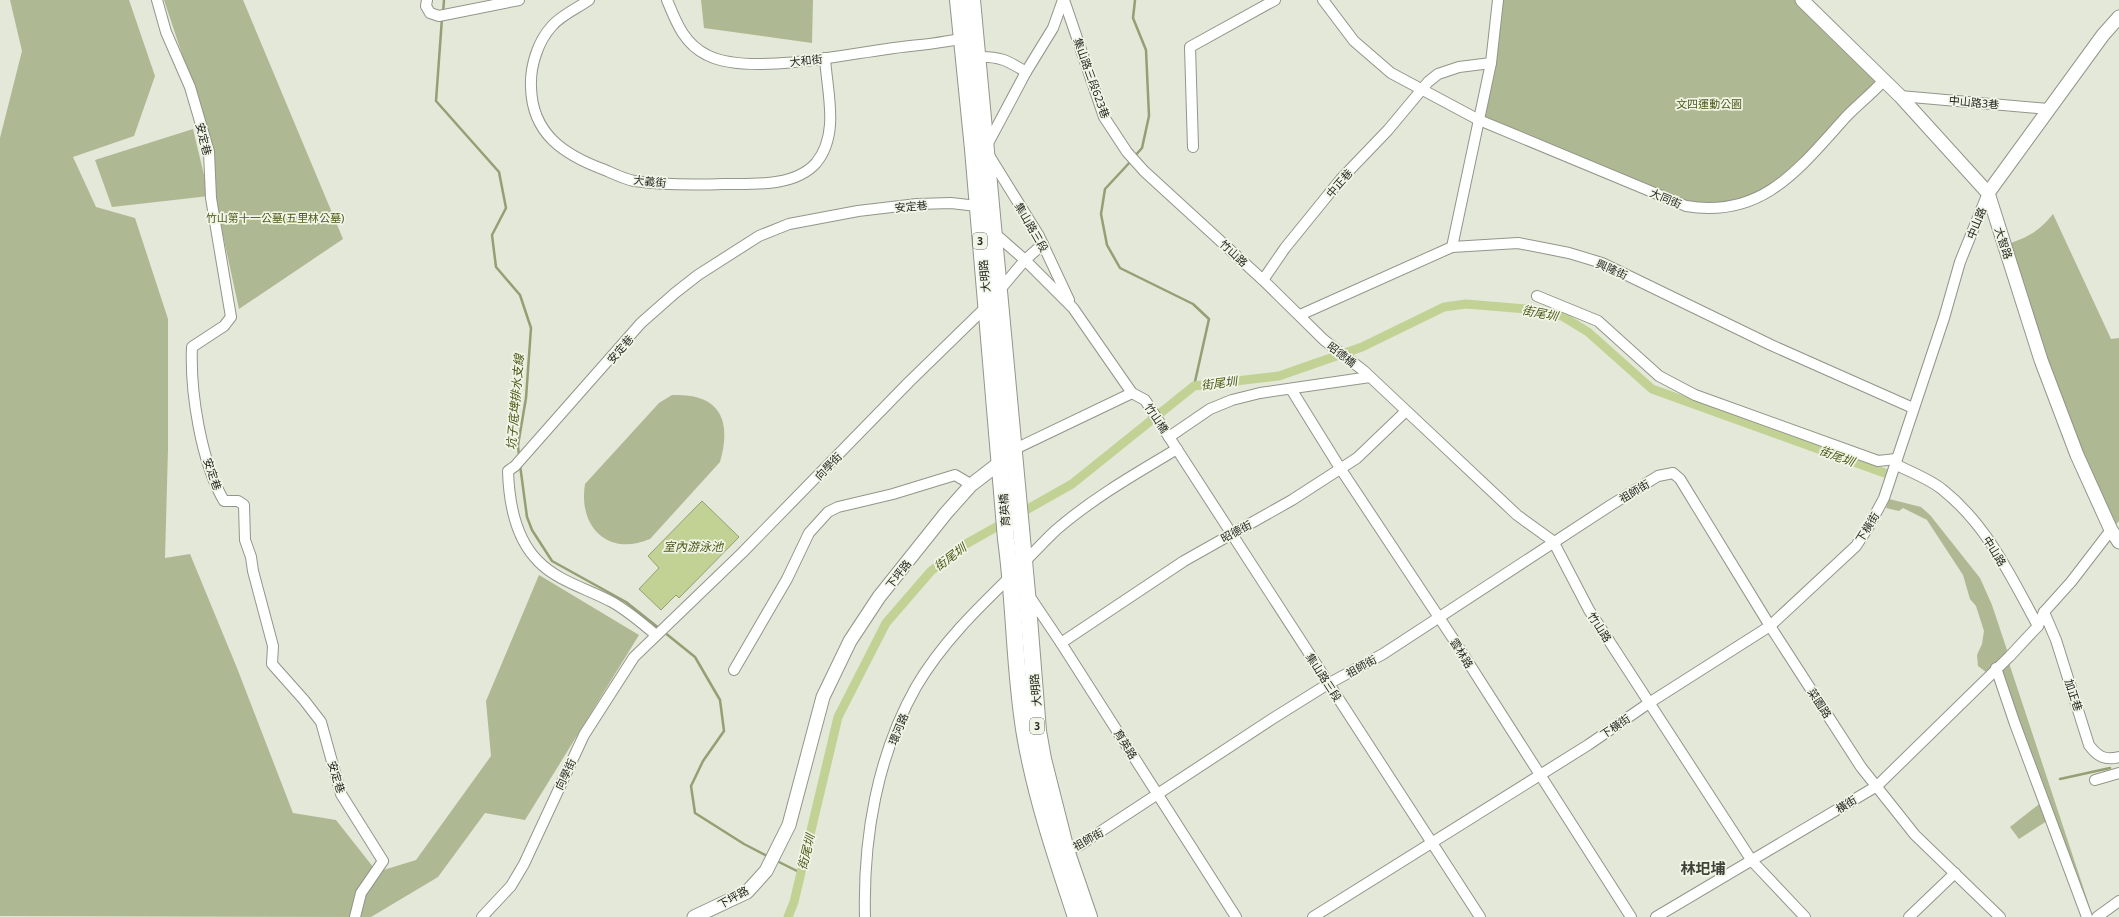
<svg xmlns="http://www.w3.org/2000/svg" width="2119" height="917" font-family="'Noto Sans','Noto Sans TC',sans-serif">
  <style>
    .green { fill: #aeb892 }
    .water { fill: #c2d295; stroke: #949f73 }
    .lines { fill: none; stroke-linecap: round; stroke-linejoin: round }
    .stream { stroke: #949f73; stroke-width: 2.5 }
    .canal { stroke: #c2d295; stroke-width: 9 }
    .minor-casing { stroke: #929689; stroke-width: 12 }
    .tertiary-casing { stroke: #929689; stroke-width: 15 }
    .primary-casing { stroke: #929689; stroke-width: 18 }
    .minor { stroke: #fff; stroke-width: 10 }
    .tertiary { stroke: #fff; stroke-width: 13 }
    .primary { stroke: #fff; stroke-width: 16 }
    .labels { text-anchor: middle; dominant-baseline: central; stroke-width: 3.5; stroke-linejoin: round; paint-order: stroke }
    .shield { fill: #f1f5e7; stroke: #64665e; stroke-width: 1 }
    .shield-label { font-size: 10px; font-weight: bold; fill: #272923 }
    .street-label { font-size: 11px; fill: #272923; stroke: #f1f5e7 }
    .park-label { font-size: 11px; fill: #4d5a18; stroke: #f1f5e7 }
    .water-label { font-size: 12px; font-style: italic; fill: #4b5816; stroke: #f1f5e7 }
    .district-label { font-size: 15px; font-weight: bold; fill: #3f4337; stroke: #f1f5e7 }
  </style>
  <rect width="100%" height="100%" fill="#e3e8d9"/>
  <g class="green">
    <polygon points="10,0 129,0 155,76 134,136 73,157 96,207 135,218 168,319 168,449 165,558 190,554 237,668 293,813 336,820 377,872 416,860 491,756 486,701 539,575 639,635 525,820 485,813 438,877 371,917 0,916 0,138 22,51"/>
    <polygon points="164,0 243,0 343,239 239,309 187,69"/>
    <polygon points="701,0 813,0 812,43 704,28"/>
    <polygon points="1498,0 1803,0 1884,80 1775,188 1727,208 1686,206 1482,119"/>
    <polygon points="193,129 209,196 112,207 95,160"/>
    <path d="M2053,214L2111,339L2119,338V521L2111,530L2005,245C2027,237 2038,233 2053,214Z"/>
    <path d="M672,395C720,393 732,420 720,462L650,539C608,557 578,527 585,484L659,403Z"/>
    <polygon points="1889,499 1921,507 1930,515 1980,578 1992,605 2008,653 1986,672 1978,666 1977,655 1982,644 1984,631 1976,606 1970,599 1963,575 1927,520 1903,508 1899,511 1886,508"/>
    <polygon points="2008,660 2093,917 2089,917 1998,669"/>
    <polygon points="2043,801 2050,819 2019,839 2010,827"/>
  </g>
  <polygon class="water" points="702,501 739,537 679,598 676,595 661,610 639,589 659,568 648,556"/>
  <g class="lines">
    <g class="stream">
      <polyline points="443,13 444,0"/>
      <polyline points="442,18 436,101 499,172 506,208 492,235 496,267 520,295 531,328 526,398 518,445 519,456"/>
      <polyline points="1134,157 1142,148 1149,116 1146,50 1133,18 1135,0"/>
      <polyline points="1131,161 1105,189 1101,214 1107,245 1120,268 1193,304 1209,319 1194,386"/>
      <polyline points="520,465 527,517 532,530 552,561 626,602 660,629"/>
      <polyline points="664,632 695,657 720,700 724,731 703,761 691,786 695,813 744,844 769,857"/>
      <polyline points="2060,779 2110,768"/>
      <polyline points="775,860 801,873"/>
    </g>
    <polyline class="canal" points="788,917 794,902 838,717 886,623 931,571 966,544 1072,484 1194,386 1279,376 1362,347 1444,307 1466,304 1527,309 1562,316 1588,332 1652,389 1890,475"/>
    <defs>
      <g id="minor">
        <path d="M157,0L166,32L190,87L209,152L211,198L231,317L224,326L192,347C190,392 201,462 224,501H238L244,505L245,540L251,557L253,571L273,646L272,664L304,700L321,722L341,794L383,861L361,893L355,917"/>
        <polyline points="427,0 426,6 430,13 439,16 519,0"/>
        <path d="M589,0C578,8 561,15 552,26C538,41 530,66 531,87C532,134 564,155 605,170C614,174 624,179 634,181C663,185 694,185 724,184C752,184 795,187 816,163C840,134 827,92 825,58"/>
        <path d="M667,0C676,22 684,44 707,55C748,76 841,55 887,49C913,45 942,44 968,37"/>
        <polyline points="1063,0 1053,28 1026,72 985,149 1039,236 1069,300"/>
        <polyline points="1064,0 1104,117 1127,152 1144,171 1263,280 1324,340 1364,371 1517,515 1553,541 1589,610 1752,861 1805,917"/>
        <path d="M1323,0L1354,41L1391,73L1479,120L1686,206C1762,219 1799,169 1845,118C1857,105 1872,94 1884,80"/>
        <path d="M976,57C999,56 1007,60 1026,72"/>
        <polyline points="1900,96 2048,109"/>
        <polyline points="1193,147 1190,47 1275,0"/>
        <polyline points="992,231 1025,260 1073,308 1132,393 1145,400 1480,917"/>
        <polyline points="1452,247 1491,63 1498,0"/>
        <polyline points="1263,280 1285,248 1341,179 1388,130 1428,82 1438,74 1459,67 1491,63"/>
        <polyline points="998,292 1025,260 1043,244"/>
        <polyline points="1537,296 1598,321 1659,376 1695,395 1878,461 1896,459"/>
        <polyline points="1300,315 1452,247 1518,243 1569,253 1602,263 1771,345 1913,408"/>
        <polyline points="1291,389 1340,468 1452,637 1631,917"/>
        <polyline points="1169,437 1210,409 1232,400 1260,393 1370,377"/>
        <polyline points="1013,450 1132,393"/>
        <path d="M1895,464C1910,472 1930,479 1943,490C1988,526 2011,577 2038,626"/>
        <polyline points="1028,594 1061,643 1236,917"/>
        <path d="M2044,612L2056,640L2089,745C2097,756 2105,761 2119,757"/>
        <path d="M656,635C642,623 628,611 612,602C588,589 557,581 538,561C515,538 509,502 508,471L515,466L641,323L675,293L698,275L759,236L789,224L858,211L917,204L951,203L977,206L980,210"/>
        <polyline points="1061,643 1184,561 1292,500 1357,458 1405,412"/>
        <polyline points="1996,668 2015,724 2087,917"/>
        <polyline points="734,670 787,579 809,533 828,512 838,507 893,494 955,475 972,485"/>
        <polyline points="2095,780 2119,773"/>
        <polyline points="1062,852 1080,845 1272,719 1328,684 1383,654 1611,505 1658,476 1673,473 1680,479 1770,626 1861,767 1915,835 2000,917"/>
        <polyline points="482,917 511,886 524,864 584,735 634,657 742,553 909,382 986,307"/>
        <path d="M865,917C863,838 877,756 916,687C941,644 977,609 1012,575C1027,560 1041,544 1056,530C1093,498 1135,474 1177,449"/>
        <polyline points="1313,917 1588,745 1649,703 1770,626 1856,546 1869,526 1884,498 1944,318 1960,262 1988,193"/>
        <polyline points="1656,917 1877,786 2009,657 2038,626 2044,612 2071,582 2111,530"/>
        <polyline points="1909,917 1955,873"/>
        <polyline points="2097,917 2119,901"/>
      </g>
      <g id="tertiary">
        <polyline points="1802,0 1900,96 1988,193 2041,360 2077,455 2111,530 2119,542"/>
        <polyline points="1988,193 2103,35 2119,17"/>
        <polyline points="694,917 747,892 766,871 789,825 823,697 850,641 879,597 946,513 971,485 1006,458"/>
      </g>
      <g id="primary">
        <path d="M958,0L973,149L1006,539C1015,604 1014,671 1025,735C1036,798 1056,857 1076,917"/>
        <polyline points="972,0 1027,593 1038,731 1043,759 1066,850 1089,917"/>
      </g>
    </defs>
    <use href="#minor" class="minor-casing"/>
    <use href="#tertiary" class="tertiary-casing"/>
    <use href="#primary" class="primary-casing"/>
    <use href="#minor" class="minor"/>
    <use href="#tertiary" class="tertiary"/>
    <use href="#primary" class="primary"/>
  </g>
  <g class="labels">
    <g class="shield">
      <rect x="973" y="233" width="14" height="16" rx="3"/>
      <rect x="1030" y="718" width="14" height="16" rx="3"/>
    </g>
    <g class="shield-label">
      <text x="980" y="241">3</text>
      <text x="1037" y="726">3</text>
    </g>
    <g class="street-label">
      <text transform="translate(806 60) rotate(-6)">大和街</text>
      <text transform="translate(1092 78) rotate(70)">集山路三段623巷</text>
      <text transform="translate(1974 102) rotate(5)">中山路3巷</text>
      <text transform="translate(204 139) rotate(76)">安定巷</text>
      <text transform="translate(650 181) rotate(6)">大義街</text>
      <text transform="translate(1339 183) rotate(-49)">中正巷</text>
      <text transform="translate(1666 198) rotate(23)">大同街</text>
      <text transform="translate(911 206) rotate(-5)">安定巷</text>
      <text transform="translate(1976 223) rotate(-68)">中山路</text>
      <text transform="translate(1032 227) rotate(60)">集山路三段</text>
      <text transform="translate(2004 243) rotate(72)">大智路</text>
      <text transform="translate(1234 253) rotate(43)">竹山路</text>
      <text transform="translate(1612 269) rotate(24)">興隆街</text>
      <text transform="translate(984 276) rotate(-95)">大明路</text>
      <text transform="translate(620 349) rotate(-49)">安定巷</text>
      <text transform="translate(1342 354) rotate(38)">昭德橋</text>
      <text transform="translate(1157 418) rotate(56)">竹山橋</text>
      <text transform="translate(828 466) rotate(-46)">向學街</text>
      <text transform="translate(213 474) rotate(71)">安定巷</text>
      <text transform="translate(1634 491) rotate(-31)">祖師街</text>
      <text transform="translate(1004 510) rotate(-94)">育英橋</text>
      <text transform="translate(1867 527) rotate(-58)">下橫街</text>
      <text transform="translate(1236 531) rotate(-28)">昭德街</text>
      <text transform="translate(1995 551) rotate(58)">中山路</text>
      <text transform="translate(898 574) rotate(-52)">下坪路</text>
      <text transform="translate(1600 627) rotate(57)">竹山路</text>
      <text transform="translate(1462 653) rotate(58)">雲林路</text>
      <text transform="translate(1361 666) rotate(-29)">祖師街</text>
      <text transform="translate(1324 677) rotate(57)">集山路三段</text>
      <text transform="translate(1035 690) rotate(-95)">大明路</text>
      <text transform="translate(2074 695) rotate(72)">加正巷</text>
      <text transform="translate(1820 703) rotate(57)">菜園路</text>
      <text transform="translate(1615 726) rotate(-34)">下橫街</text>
      <text transform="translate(898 729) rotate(-68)">環河路</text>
      <text transform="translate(1126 744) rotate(58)">育英路</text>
      <text transform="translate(565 774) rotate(-65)">向學街</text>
      <text transform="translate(337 777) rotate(73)">安定巷</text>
      <text transform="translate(1846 804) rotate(-31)">橫街</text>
      <text transform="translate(1088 839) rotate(-29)">祖師街</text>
      <text transform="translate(733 897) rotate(-29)">下坪路</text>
    </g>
    <g class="park-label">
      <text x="1709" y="103">文四運動公園</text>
      <text x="275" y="217">竹山第十一公墓(五里林公墓)</text>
    </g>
    <g class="water-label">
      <text transform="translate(1540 313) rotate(11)">街尾圳</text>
      <text transform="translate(1219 383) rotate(-7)">街尾圳</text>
      <text transform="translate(515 402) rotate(-85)">坑子底埤排水支線</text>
      <text transform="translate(1837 456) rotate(20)">街尾圳</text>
      <text x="693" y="546">室內游泳池</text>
      <text transform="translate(950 557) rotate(-37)">街尾圳</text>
      <text transform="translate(806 852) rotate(-76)">街尾圳</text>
    </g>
    <g class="district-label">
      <text x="1703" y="868">林圯埔</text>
    </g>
  </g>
</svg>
